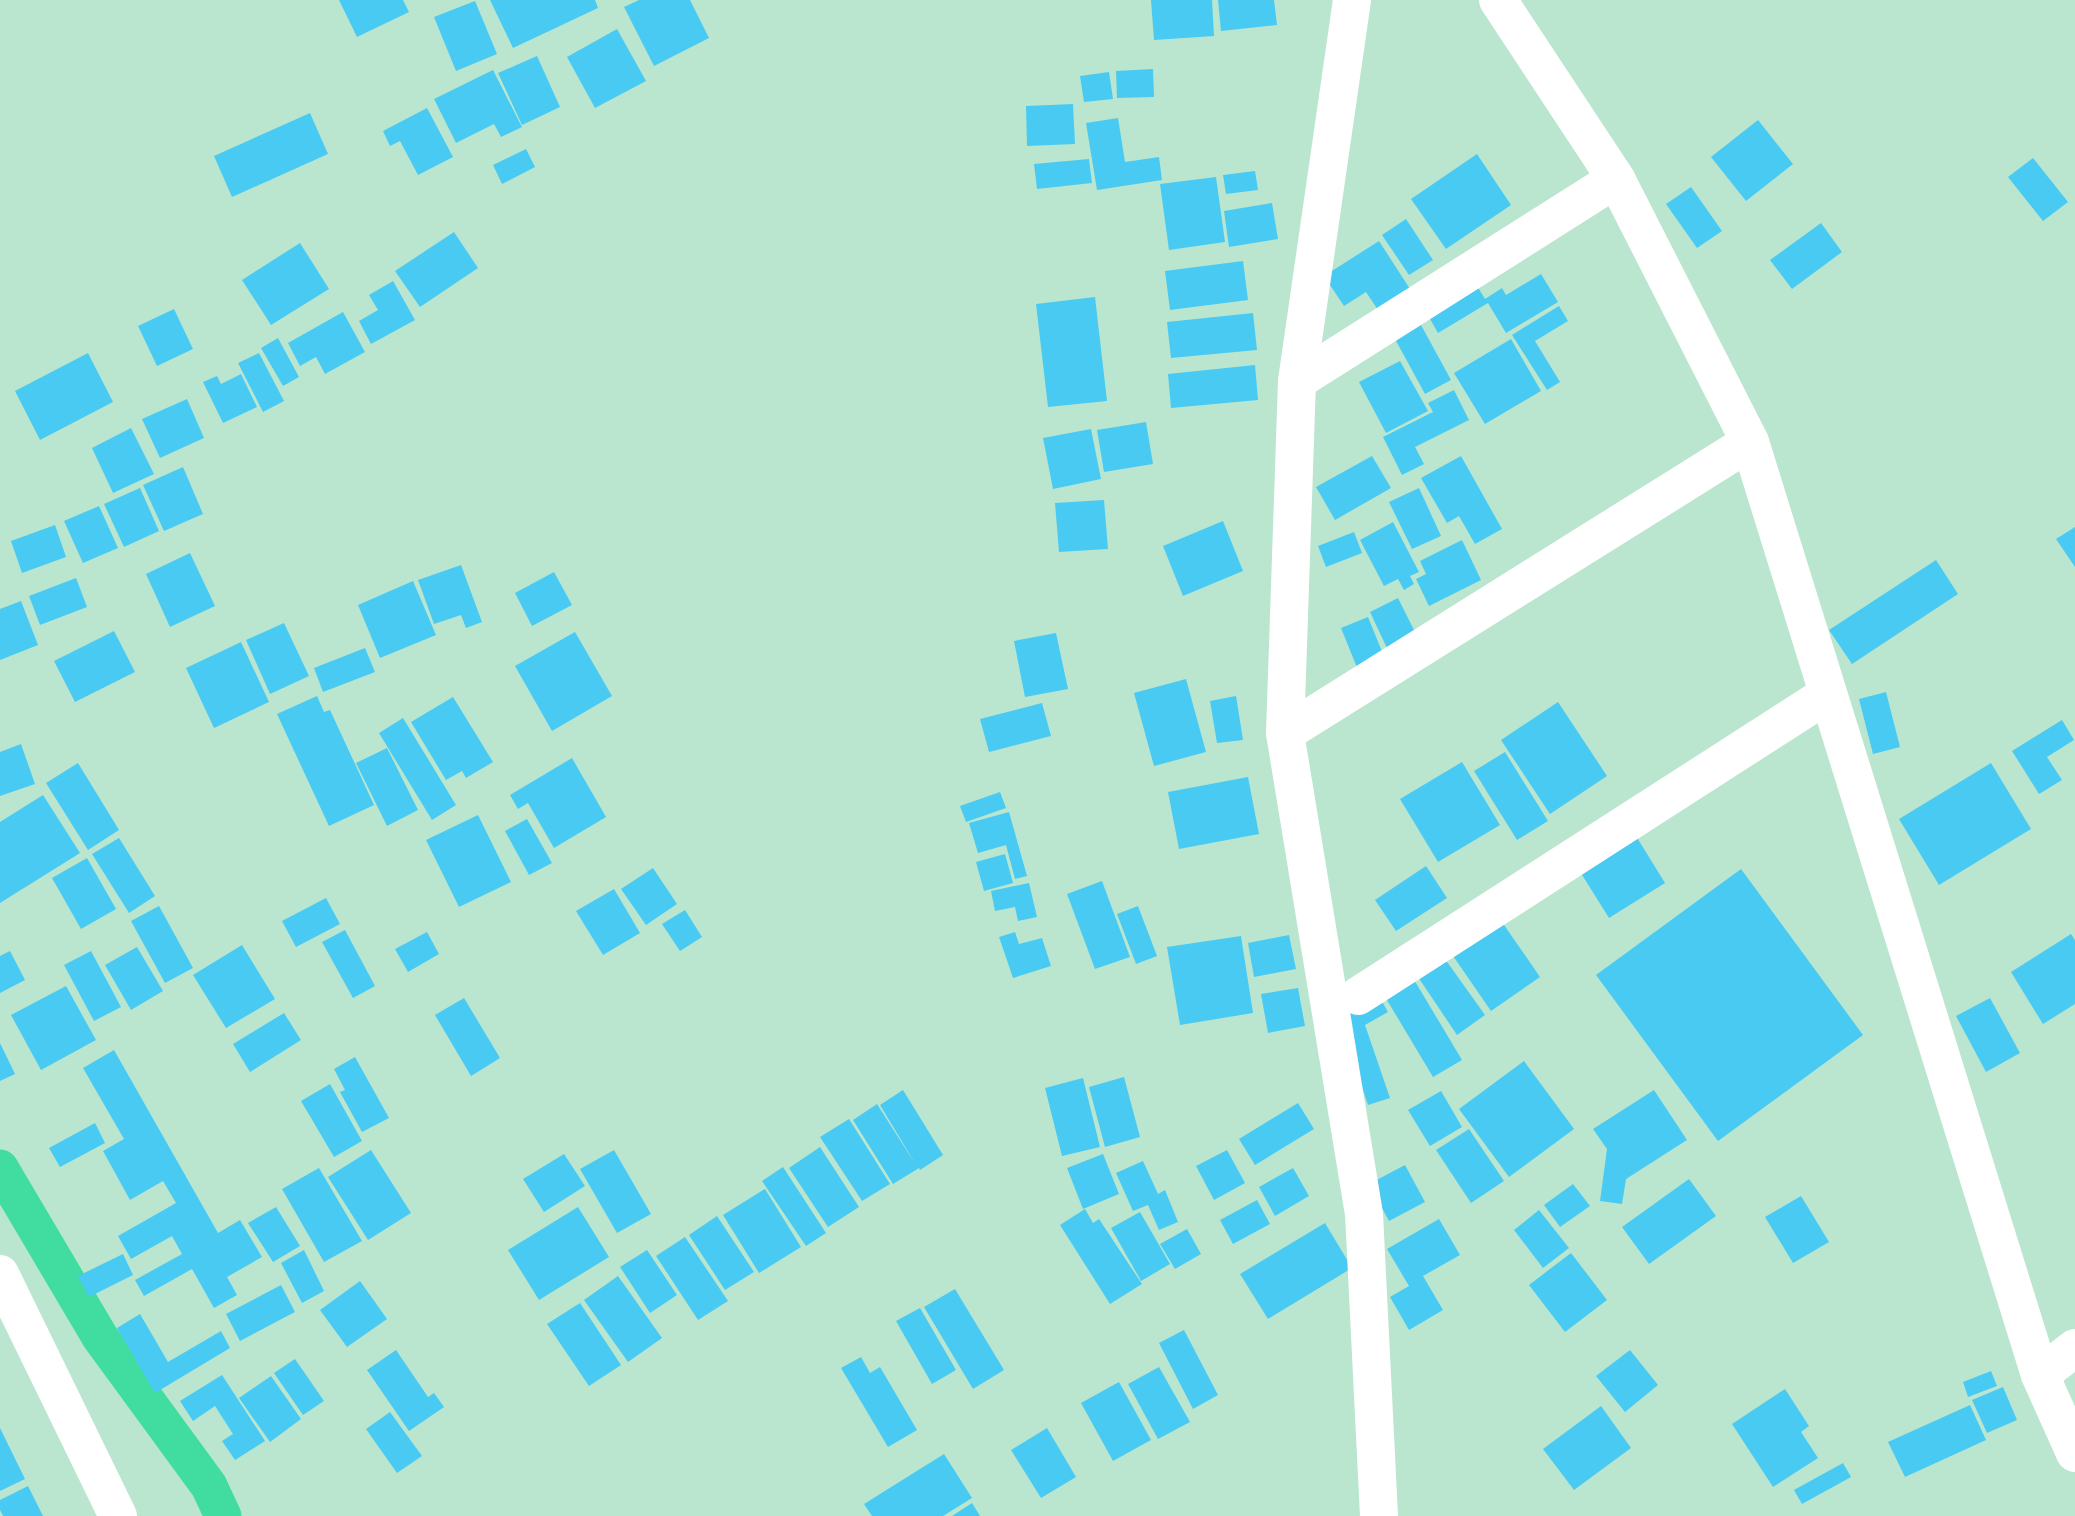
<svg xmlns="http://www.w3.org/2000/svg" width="2075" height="1516" font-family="Overpass,sans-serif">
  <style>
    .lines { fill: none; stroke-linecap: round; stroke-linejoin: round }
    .canal { stroke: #41dda0; stroke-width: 37 }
    .building { fill: #49caf3 }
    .minor { stroke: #fff; stroke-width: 38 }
    .tertiary { stroke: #fff; stroke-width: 38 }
    .secondary { stroke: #fff; stroke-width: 38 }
  </style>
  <rect width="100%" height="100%" fill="#bae6cf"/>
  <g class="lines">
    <polyline class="canal" points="0,1168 100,1337 209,1486 223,1516"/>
  </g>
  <g class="building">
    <polygon points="339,0 403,0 409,12 357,37"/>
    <polygon points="490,0 595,0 598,8 513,48"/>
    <polygon points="639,0 690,0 709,38 654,66 624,7"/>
    <polygon points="1151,0 1212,0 1214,36 1154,40"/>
    <polygon points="1218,0 1274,0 1277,25 1221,31"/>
    <polygon points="475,1 497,54 456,71 434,17"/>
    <polygon points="617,29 646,81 595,108 567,57"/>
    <polygon points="537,56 560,107 522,125 498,73"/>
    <polygon points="1153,69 1154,97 1117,98 1116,71"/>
    <polygon points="493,70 522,127 501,137 494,124 456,143 434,99"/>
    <polygon points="1109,72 1113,99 1084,102 1080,76"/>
    <polygon points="1073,104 1075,144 1027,146 1026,106"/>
    <polygon points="427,108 453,157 418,175 400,141 390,146 383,131"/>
    <polygon points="310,113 328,154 232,197 214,156"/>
    <polygon points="1118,118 1125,162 1159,157 1162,180 1097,190 1086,123"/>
    <polygon points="1758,120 1793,164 1746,201 1711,157"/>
    <polygon points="526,149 535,167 502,184 493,165"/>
    <polygon points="1477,154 1511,205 1446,249 1411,199"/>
    <polygon points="2033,158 2068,202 2043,221 2008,177"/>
    <polygon points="1089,159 1092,183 1037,189 1034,164"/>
    <polygon points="1255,171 1258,190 1226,194 1223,175"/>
    <polygon points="1216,177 1225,242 1169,250 1160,184"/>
    <polygon points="1691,187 1722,231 1697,248 1666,204"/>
    <polygon points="1272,203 1278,239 1229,247 1224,211"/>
    <polygon points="1406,219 1433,260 1409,275 1382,235"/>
    <polygon points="1821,223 1842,252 1792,289 1770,260"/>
    <polygon points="454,232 478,268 420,307 395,271"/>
    <polygon points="1379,241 1410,289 1378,310 1366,292 1344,306 1324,276"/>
    <polygon points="300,243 329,289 271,325 242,280"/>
    <polygon points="1243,261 1248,300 1170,310 1165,271"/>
    <polygon points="1541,274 1558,302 1506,333 1488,303 1438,333 1422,305 1471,276 1485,299 1502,288 1506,295"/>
    <polygon points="393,281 415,320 371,344 359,321 378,310 369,295"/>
    <polygon points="1095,297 1107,401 1048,407 1036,304"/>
    <polygon points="1559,306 1568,321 1535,341 1560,382 1547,390 1512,335"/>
    <polygon points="174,309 193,349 157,366 138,326"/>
    <polygon points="343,312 365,352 325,374 316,357 300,366 288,343"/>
    <polygon points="1253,313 1257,350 1171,358 1167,322"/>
    <polygon points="1421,325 1451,380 1425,394 1395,339"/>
    <polygon points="278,338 299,377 283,386 261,348"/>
    <polygon points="1511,339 1541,391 1485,424 1454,373"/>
    <polygon points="88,353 113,402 40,440 15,391"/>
    <polygon points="259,353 284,401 263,412 238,363"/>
    <polygon points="1400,361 1428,411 1386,433 1359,382"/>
    <polygon points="1255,365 1258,400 1171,408 1168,374"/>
    <polygon points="241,374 257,407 223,423 203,382 217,376 221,384"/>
    <polygon points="1454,390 1469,420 1415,447 1424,464 1402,475 1383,437 1433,412 1428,403"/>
    <polygon points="187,399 204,438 160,458 142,419"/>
    <polygon points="1146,422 1153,464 1104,472 1097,430"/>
    <polygon points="131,428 154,474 113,493 92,448"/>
    <polygon points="1091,429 1101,479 1053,489 1043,438"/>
    <polygon points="1372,456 1391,488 1335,520 1316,487"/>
    <polygon points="1461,456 1502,529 1475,544 1459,516 1447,523 1421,478"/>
    <polygon points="183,467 203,514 164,531 143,485"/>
    <polygon points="140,488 159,531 124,547 104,504"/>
    <polygon points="1419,488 1441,536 1412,549 1389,502"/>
    <polygon points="1104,500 1108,549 1059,552 1055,503"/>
    <polygon points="99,506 118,548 83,563 64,521"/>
    <polygon points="1223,521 1243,571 1183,596 1163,546"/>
    <polygon points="1393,522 1419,572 1410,576 1414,584 1404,590 1398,579 1384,586 1360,540"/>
    <polygon points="55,525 66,557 22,573 11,541"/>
    <polygon points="2075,527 2075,567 2056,539"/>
    <polygon points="1354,532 1362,553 1326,567 1318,546"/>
    <polygon points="1462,540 1481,580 1429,606 1416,579 1426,574 1420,561"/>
    <polygon points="190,553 215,606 170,627 146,574"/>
    <polygon points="1936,560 1958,594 1852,664 1829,630"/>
    <polygon points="461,565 482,622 466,628 461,615 434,624 418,580"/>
    <polygon points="554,572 572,605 532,626 515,593"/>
    <polygon points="76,578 87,607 40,625 29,596"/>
    <polygon points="413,581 436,635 380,658 358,605"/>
    <polygon points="1398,598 1416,634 1387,648 1370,612"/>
    <polygon points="21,601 38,645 0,660 0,609"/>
    <polygon points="1368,617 1385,659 1358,670 1341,628"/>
    <polygon points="284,623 309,676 270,694 246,640"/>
    <polygon points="114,631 135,672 75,702 54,661"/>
    <polygon points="575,632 612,696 552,731 515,666"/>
    <polygon points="1056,633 1068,689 1025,697 1014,641"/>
    <polygon points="241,642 269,702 214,728 186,668"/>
    <polygon points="365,648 375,672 323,692 314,668"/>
    <polygon points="1186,679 1206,752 1154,766 1134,693"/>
    <polygon points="1886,692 1900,747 1873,754 1859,699"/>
    <polygon points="317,696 324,712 330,710 374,805 329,826 277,714"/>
    <polygon points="1236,696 1243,740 1217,743 1210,701"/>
    <polygon points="453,697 493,762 466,778 462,771 446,780 411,722"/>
    <polygon points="1558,702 1607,776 1550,814 1501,740"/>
    <polygon points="1042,703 1051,736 989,752 980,719"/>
    <polygon points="403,718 456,805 432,820 379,733"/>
    <polygon points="2062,720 2074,740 2047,757 2062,780 2039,794 2012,751"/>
    <polygon points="21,744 35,784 0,796 0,752"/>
    <polygon points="387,748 418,810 387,826 356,763"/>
    <polygon points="1505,752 1548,821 1517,840 1474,771"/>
    <polygon points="572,758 606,817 554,848 528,803 518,809 510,795"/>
    <polygon points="1462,762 1500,825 1438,862 1400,799"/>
    <polygon points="78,763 119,830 88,850 46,783"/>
    <polygon points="1991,763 2031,829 1939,885 1899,819"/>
    <polygon points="1248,777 1259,834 1179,849 1168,792"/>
    <polygon points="1000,792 1006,808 966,822 960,806"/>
    <polygon points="43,795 80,853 0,903 0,822"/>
    <polygon points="1009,812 1027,876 1015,879 1006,845 978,853 969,823"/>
    <polygon points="478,815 511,882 459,907 426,840"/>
    <polygon points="527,819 552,863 529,875 505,831"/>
    <polygon points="1631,828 1665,883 1609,918 1574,862"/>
    <polygon points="119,838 155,896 129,913 92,854"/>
    <polygon points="1005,854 1013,883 984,891 976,862"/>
    <polygon points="87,858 116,909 81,929 52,878"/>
    <polygon points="1426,866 1447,898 1396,931 1375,900"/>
    <polygon points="653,868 677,904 646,925 621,889"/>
    <polygon points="1741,869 1863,1035 1718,1141 1596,975"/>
    <polygon points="1102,881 1130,957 1095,969 1067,894"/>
    <polygon points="1029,883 1037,917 1018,921 1015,907 995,911 991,891"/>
    <polygon points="614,889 640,933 603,955 576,911"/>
    <polygon points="326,898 340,924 296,947 282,921"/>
    <polygon points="159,906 193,968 165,983 131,921"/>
    <polygon points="1138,906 1157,956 1136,964 1117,914"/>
    <polygon points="685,910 702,937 680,951 662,924"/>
    <polygon points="1500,919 1540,977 1491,1011 1451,953"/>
    <polygon points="345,930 375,986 353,998 322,942"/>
    <polygon points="427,932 439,954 408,972 395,949"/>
    <polygon points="1015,932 1019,944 1042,938 1051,966 1013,978 999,937"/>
    <polygon points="2071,934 2075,940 2075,1004 2043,1024 2011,972"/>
    <polygon points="1289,935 1296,969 1254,977 1248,943"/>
    <polygon points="1241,936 1253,1013 1180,1025 1167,947"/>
    <polygon points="242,945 275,999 226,1028 193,975"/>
    <polygon points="137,947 163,991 131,1010 105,965"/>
    <polygon points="10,951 25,980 0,993 0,956"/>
    <polygon points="91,951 121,1007 94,1021 64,965"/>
    <polygon points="1445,959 1485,1015 1457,1035 1418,977"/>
    <polygon points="1413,978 1462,1060 1433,1077 1384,995"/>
    <polygon points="66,986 96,1040 41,1070 11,1015"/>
    <polygon points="1298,988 1305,1026 1268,1033 1261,994"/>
    <polygon points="1377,993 1388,1012 1365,1025 1390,1098 1368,1105 1338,1016"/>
    <polygon points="464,998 500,1058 471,1076 435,1015"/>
    <polygon points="1990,998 2020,1053 1986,1072 1956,1016"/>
    <polygon points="284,1013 301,1040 250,1072 233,1044"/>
    <polygon points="0,1043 15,1074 0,1081"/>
    <polygon points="114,1050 218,1233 240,1220 262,1257 227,1277 237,1295 214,1308 192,1269 144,1296 135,1280 182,1254 172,1236 131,1259 118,1236 176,1203 163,1181 130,1200 103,1151 124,1139 83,1068"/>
    <polygon points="355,1057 389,1118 362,1132 340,1092 345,1090 334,1069"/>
    <polygon points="1524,1061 1574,1129 1509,1177 1459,1109"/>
    <polygon points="1124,1077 1140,1137 1105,1147 1089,1087"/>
    <polygon points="1083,1078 1100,1147 1062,1156 1045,1088"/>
    <polygon points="330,1084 362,1141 334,1157 301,1101"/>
    <polygon points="903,1090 943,1155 920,1170 919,1168 893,1184 853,1120 877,1104 916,1165 880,1105"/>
    <polygon points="1654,1090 1687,1140 1626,1179 1622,1204 1600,1201 1607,1149 1593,1129"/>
    <polygon points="1441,1091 1462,1127 1430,1146 1408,1110"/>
    <polygon points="1298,1103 1314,1129 1255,1165 1239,1139"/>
    <polygon points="849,1119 890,1184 862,1201 820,1137"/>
    <polygon points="95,1123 105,1143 60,1167 49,1148"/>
    <polygon points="1469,1129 1504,1181 1471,1203 1436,1150"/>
    <polygon points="820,1147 859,1207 828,1227 789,1168"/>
    <polygon points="371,1150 411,1213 368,1240 328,1177"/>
    <polygon points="614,1150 651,1214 617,1233 580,1169"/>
    <polygon points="1227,1150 1245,1183 1214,1200 1196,1166"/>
    <polygon points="564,1154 585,1186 544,1212 523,1179"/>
    <polygon points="1103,1154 1119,1194 1083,1209 1067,1168"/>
    <polygon points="1143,1161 1158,1194 1165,1190 1178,1222 1159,1230 1148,1205 1133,1211 1116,1173"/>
    <polygon points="1405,1165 1425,1202 1389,1221 1369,1184"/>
    <polygon points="783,1167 826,1233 806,1246 762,1181"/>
    <polygon points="319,1168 362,1241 324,1262 282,1189"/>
    <polygon points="1293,1168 1309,1196 1275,1216 1259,1187"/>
    <polygon points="1689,1179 1716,1216 1649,1264 1622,1227"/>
    <polygon points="1573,1184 1590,1206 1560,1227 1544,1205"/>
    <polygon points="765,1189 801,1247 759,1273 723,1215"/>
    <polygon points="1801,1196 1829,1242 1793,1263 1765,1217"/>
    <polygon points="1257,1200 1270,1224 1233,1244 1220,1220"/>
    <polygon points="276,1207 300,1246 273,1262 248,1223"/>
    <polygon points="578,1207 609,1257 539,1300 508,1250"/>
    <polygon points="1085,1209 1093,1223 1099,1219 1142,1284 1110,1304 1060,1225"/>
    <polygon points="1539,1210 1569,1248 1543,1268 1514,1230"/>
    <polygon points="1140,1212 1170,1264 1141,1281 1111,1228"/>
    <polygon points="717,1216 754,1272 725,1290 689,1235"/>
    <polygon points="1439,1219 1460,1255 1423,1276 1443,1310 1409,1330 1390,1297 1409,1286 1387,1249"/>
    <polygon points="1325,1223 1352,1268 1268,1319 1240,1274"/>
    <polygon points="1187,1229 1201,1254 1175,1269 1160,1244"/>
    <polygon points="685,1237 728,1301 698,1320 656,1256"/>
    <polygon points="304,1250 324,1291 302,1303 281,1263"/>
    <polygon points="647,1250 677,1295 650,1313 620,1267"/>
    <polygon points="1571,1253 1607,1300 1565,1332 1529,1285"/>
    <polygon points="123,1254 133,1275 89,1297 78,1276"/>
    <polygon points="618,1276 662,1338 628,1362 584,1300"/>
    <polygon points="360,1281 387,1319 347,1347 320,1310"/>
    <polygon points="281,1285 295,1312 240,1341 226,1314"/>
    <polygon points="955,1289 1004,1370 973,1389 924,1307"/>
    <polygon points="580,1303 621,1365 589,1386 547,1324"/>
    <polygon points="920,1308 956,1370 932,1384 896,1321"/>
    <polygon points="140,1314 168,1362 221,1331 230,1348 155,1393 117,1328"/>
    <polygon points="1184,1330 1218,1395 1193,1409 1159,1343"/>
    <polygon points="396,1350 428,1397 434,1393 444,1407 409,1431 367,1370"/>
    <polygon points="1630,1350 1658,1385 1625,1412 1596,1376"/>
    <polygon points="861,1357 870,1373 880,1367 917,1430 888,1447 841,1368"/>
    <polygon points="295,1359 324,1401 303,1415 274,1373"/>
    <polygon points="1159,1367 1190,1422 1158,1439 1128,1384"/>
    <polygon points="1991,1371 1997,1386 1968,1397 1963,1382"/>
    <polygon points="222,1375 265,1441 235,1460 222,1441 233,1434 215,1406 193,1421 180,1401"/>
    <polygon points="271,1376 301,1419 270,1442 239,1398"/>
    <polygon points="1119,1382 1151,1440 1113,1461 1081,1403"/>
    <polygon points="2003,1387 2017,1420 1987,1433 1972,1400"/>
    <polygon points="1785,1389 1809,1426 1801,1432 1818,1458 1773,1487 1732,1424"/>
    <polygon points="1970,1405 1986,1440 1905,1477 1888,1442"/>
    <polygon points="1601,1406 1631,1448 1574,1490 1543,1449"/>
    <polygon points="390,1412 422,1456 397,1473 366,1429"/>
    <polygon points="0,1428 25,1479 0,1491"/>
    <polygon points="1047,1428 1076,1477 1041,1498 1011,1450"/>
    <polygon points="944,1454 972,1498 943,1516 872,1516 864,1504"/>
    <polygon points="1843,1463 1851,1477 1802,1504 1794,1490"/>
    <polygon points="28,1486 43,1516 3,1516 0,1510 0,1500"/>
    <polygon points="972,1503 980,1516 952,1516"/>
  </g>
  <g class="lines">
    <g class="minor">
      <polyline points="1297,381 1616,179"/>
      <polyline points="1285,733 1750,442"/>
      <polyline points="1358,996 1828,694"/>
      <polyline points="2040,1375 2075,1348"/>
    </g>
    <g class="tertiary">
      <polyline points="1352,0 1297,381 1285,733 1364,1214 1379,1516"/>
      <polyline points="1498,0 1616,179 1750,442 2040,1375 2075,1453"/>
    </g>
    <polyline class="secondary" points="0,1274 118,1516"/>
  </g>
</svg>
